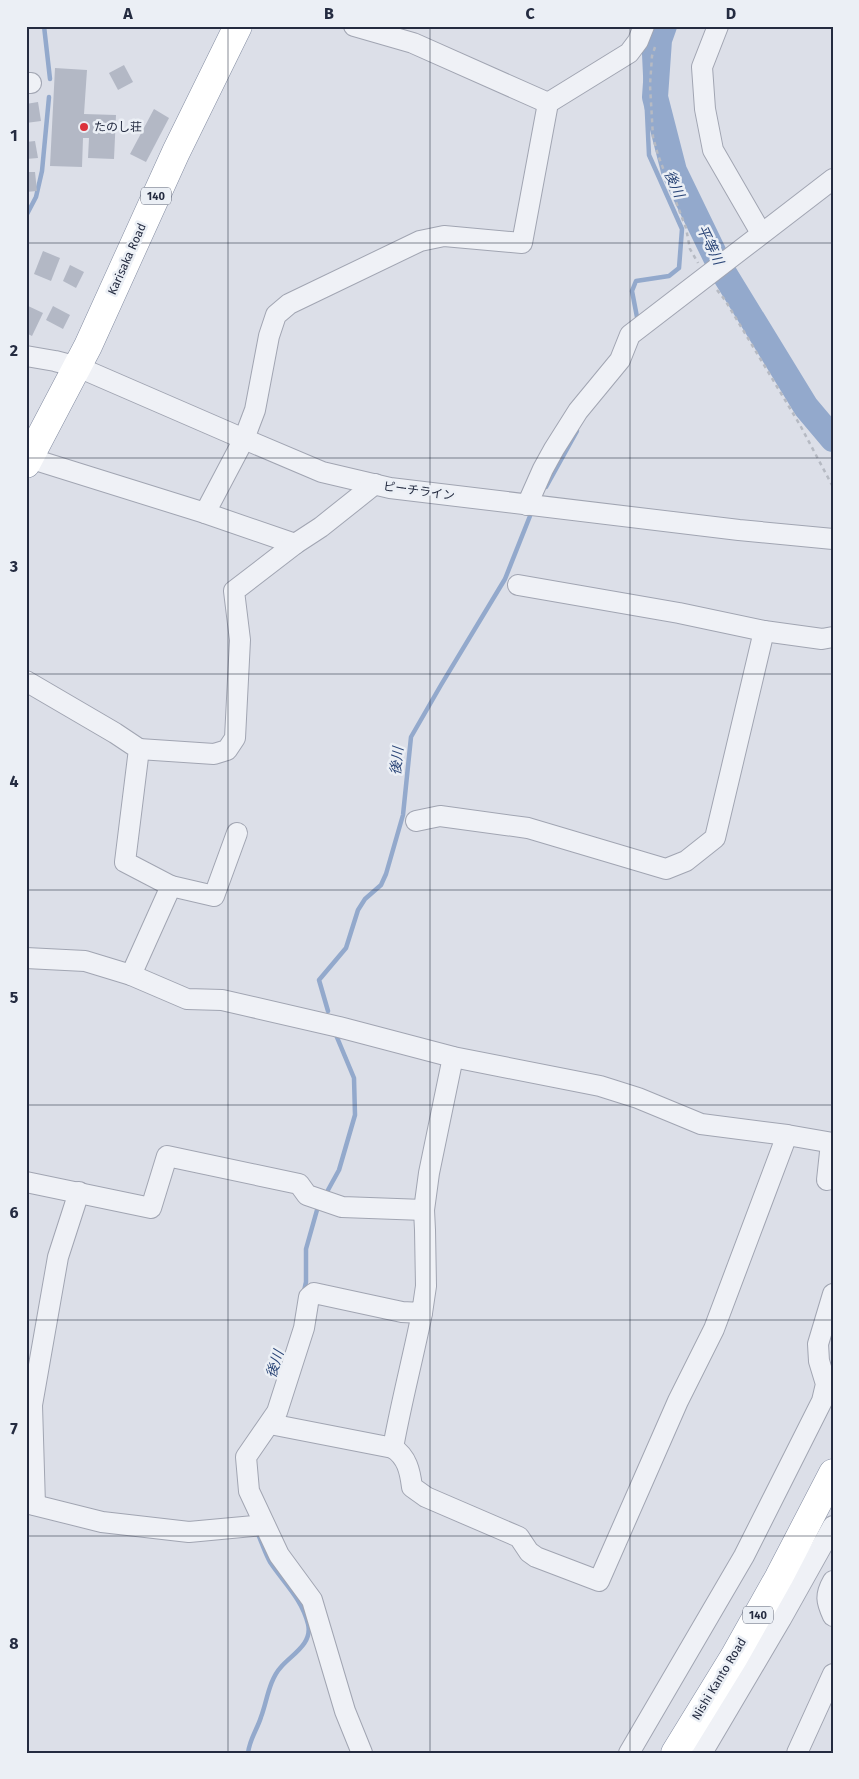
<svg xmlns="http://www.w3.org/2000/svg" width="859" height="1779" font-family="'Fira Sans','Noto Sans JP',sans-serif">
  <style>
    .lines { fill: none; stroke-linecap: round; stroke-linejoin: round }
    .stream { stroke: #93a9cc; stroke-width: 4.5 }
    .river { stroke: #93a9cc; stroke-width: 26 }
    .building { fill: #b3b8c5 }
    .minor-casing { stroke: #a1a5b2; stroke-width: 22 }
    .highway-casing { stroke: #828ba0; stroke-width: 29 }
    .path { stroke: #b6bac3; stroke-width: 2.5; stroke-dasharray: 4 4; stroke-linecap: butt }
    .minor { stroke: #eff1f6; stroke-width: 20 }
    .highway { stroke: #fff; stroke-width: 28 }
    .grid { fill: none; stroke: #242b40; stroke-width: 1; stroke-opacity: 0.55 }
    .poi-dot { fill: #db323b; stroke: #ebeff5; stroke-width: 2 }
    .labels { text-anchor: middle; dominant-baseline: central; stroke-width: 5; stroke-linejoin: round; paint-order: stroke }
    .shield { fill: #ebeff5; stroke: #606676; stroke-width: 1 }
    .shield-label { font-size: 11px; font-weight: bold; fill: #242b40 }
    .poi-label { font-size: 12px; fill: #242b40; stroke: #ebeff5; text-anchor: start }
    .street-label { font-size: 12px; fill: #242b40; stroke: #ebeff5 }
    .water-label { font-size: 14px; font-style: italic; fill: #2a4577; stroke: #ebeff5 }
    .neatline { fill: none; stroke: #242b40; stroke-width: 2 }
    .grid-label { font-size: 16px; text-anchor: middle; font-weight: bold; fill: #242b40 }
  </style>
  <rect width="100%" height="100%" fill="#dcdfe8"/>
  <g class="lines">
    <g class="stream">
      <polyline points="44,26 50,79"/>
      <polyline points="26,216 36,197 42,171 49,97"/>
      <polyline points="637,317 632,291 636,281 669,276 679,268 682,229 649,155 644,49 646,45"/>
      <polyline points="546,487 577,431"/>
      <polyline points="328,1011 319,980 346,948 358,910 365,899 381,885 386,874 403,815 411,737 441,685 505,579 530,516"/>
      <polyline points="328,1190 339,1170 355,1115 354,1078 336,1035"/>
      <polyline points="304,1291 306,1282 306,1249 317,1210"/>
      <path d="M248,1753C250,1738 257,1730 261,1717C267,1701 269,1680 281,1667C291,1655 313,1644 308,1624C302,1599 284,1583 270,1562C265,1553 262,1543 258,1534"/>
    </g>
    <polyline class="river" points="664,26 659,40 655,97 674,171 722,270 806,407 833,439"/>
  </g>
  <g class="building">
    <polygon points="124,65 133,82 118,90 109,73"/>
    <polygon points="55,68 87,70 84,114 116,115 114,159 88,158 89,138 83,138 82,167 50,166"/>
    <polygon points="38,102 41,121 26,123 26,104"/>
    <polygon points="154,109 169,118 146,162 130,154"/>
    <polygon points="35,141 38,158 26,159 26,142"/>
    <polygon points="26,172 35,172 37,191 26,192"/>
    <polygon points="43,251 60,258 51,281 34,274"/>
    <polygon points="70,265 84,272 76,288 63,281"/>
    <polygon points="26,305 43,313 32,336 26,333"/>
    <polygon points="53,306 70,315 63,329 46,320"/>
  </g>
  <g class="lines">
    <defs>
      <g id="minor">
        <polyline points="354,26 413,43 548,103"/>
        <polyline points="718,26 702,67 705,109 713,150 761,233"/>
        <polyline points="26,83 31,83"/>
        <polyline points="26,356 55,361 78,367 244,439 322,472 390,488 739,530 833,539"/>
        <polyline points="29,458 205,513 295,544 321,527 375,484"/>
        <polyline points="527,505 543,469 554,449 578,411 620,360 630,335 833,179"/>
        <polyline points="205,513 244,439 255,410 269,336 276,315 289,304 420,241 444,236 522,243 548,103 629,53 638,41 644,26"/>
        <polyline points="518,585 679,613 764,631 822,639 833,637"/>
        <polyline points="26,681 115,733 139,749 125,862 171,886 131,975"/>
        <polyline points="139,749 214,754 227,750 235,738 240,640 234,591 295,544"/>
        <polyline points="416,821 440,816 528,828 666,869 686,861 715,838 764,631"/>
        <polyline points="171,886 214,896 237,833"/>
        <polyline points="26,958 85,961 131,975 187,999 222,1000 339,1027 453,1057 600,1086 638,1098 701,1124 787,1135 833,1143"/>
        <polyline points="827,1180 831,1143"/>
        <polyline points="26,1182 151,1208 167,1156 299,1184 307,1195 342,1207 424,1210"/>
        <path d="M270,1424L393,1448C401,1403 413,1358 422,1313"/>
        <path d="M393,1448C407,1457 410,1471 412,1487L426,1497L519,1537L529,1552L536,1557L599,1581L678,1401L714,1329L787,1135"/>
        <polyline points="26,1503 102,1522 189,1532 264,1525"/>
        <polyline points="35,1505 32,1405 58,1257 79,1192"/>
        <path d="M833,1581C825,1595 826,1601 833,1616"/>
        <polyline points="362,1753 345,1711 312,1600 279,1555 249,1491 246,1457 277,1412 304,1328 309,1297 314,1293 402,1312 422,1313 426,1286 425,1230 424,1210 429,1173 453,1057"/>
        <polyline points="629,1753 744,1556 822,1401 826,1384 819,1361 818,1344 833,1294"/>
        <polyline points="702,1753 781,1619 833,1526"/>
        <polyline points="797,1753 833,1674"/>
      </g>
      <g id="highway">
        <polyline points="26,464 88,346 176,152 238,26"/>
        <polyline points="675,1753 734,1657 779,1577 833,1473"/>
      </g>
    </defs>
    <use href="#minor" class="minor-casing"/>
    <use href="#highway" class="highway-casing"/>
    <g class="path">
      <polyline points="655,47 652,56 650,85 653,137 658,155 686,228 690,249 698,263"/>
      <polyline points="717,290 725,300 800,425 833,487"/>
    </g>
    <use href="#minor" class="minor"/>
    <use href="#highway" class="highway"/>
  </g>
  <path class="grid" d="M228,26V1753M430,26V1753M630,26V1753M26,243H833M26,458H833M26,674H833M26,890H833M26,1105H833M26,1320H833M26,1536H833"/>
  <circle class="poi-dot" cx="84" cy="127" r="5"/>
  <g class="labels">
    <g class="shield">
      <rect x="141" y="187.5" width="30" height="17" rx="4"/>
      <rect x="743" y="1606.5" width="30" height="17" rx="4"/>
    </g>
    <g class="shield-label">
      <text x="156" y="196">140</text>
      <text x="758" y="1615">140</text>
    </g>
    <g class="poi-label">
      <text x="94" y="127">たのし荘</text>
    </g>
    <g class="street-label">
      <text transform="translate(127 259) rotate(-66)">Karisaka Road</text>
      <text transform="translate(419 491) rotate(8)">ピーチライン</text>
      <text transform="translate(719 1679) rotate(-59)">Nishi Kanto Road</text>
    </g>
    <g class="water-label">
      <text transform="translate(674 184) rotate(66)">後川</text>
      <text transform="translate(710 245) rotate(64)">平等川</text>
      <text transform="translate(397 761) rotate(-84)">後川</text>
      <text transform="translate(275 1364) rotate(-72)">後川</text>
    </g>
  </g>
  <rect width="859" height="1779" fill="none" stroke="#ebeff5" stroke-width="55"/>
  <rect x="28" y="28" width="804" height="1724" class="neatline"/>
  <g class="grid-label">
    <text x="128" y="19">A</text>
    <text x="329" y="19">B</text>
    <text x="530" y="19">C</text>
    <text x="731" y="19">D</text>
    <text x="14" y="141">1</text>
    <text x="14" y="356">2</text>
    <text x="14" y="572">3</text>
    <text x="14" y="787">4</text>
    <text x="14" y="1003">5</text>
    <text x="14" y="1218">6</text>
    <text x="14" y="1434">7</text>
    <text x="14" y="1649">8</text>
  </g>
</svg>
